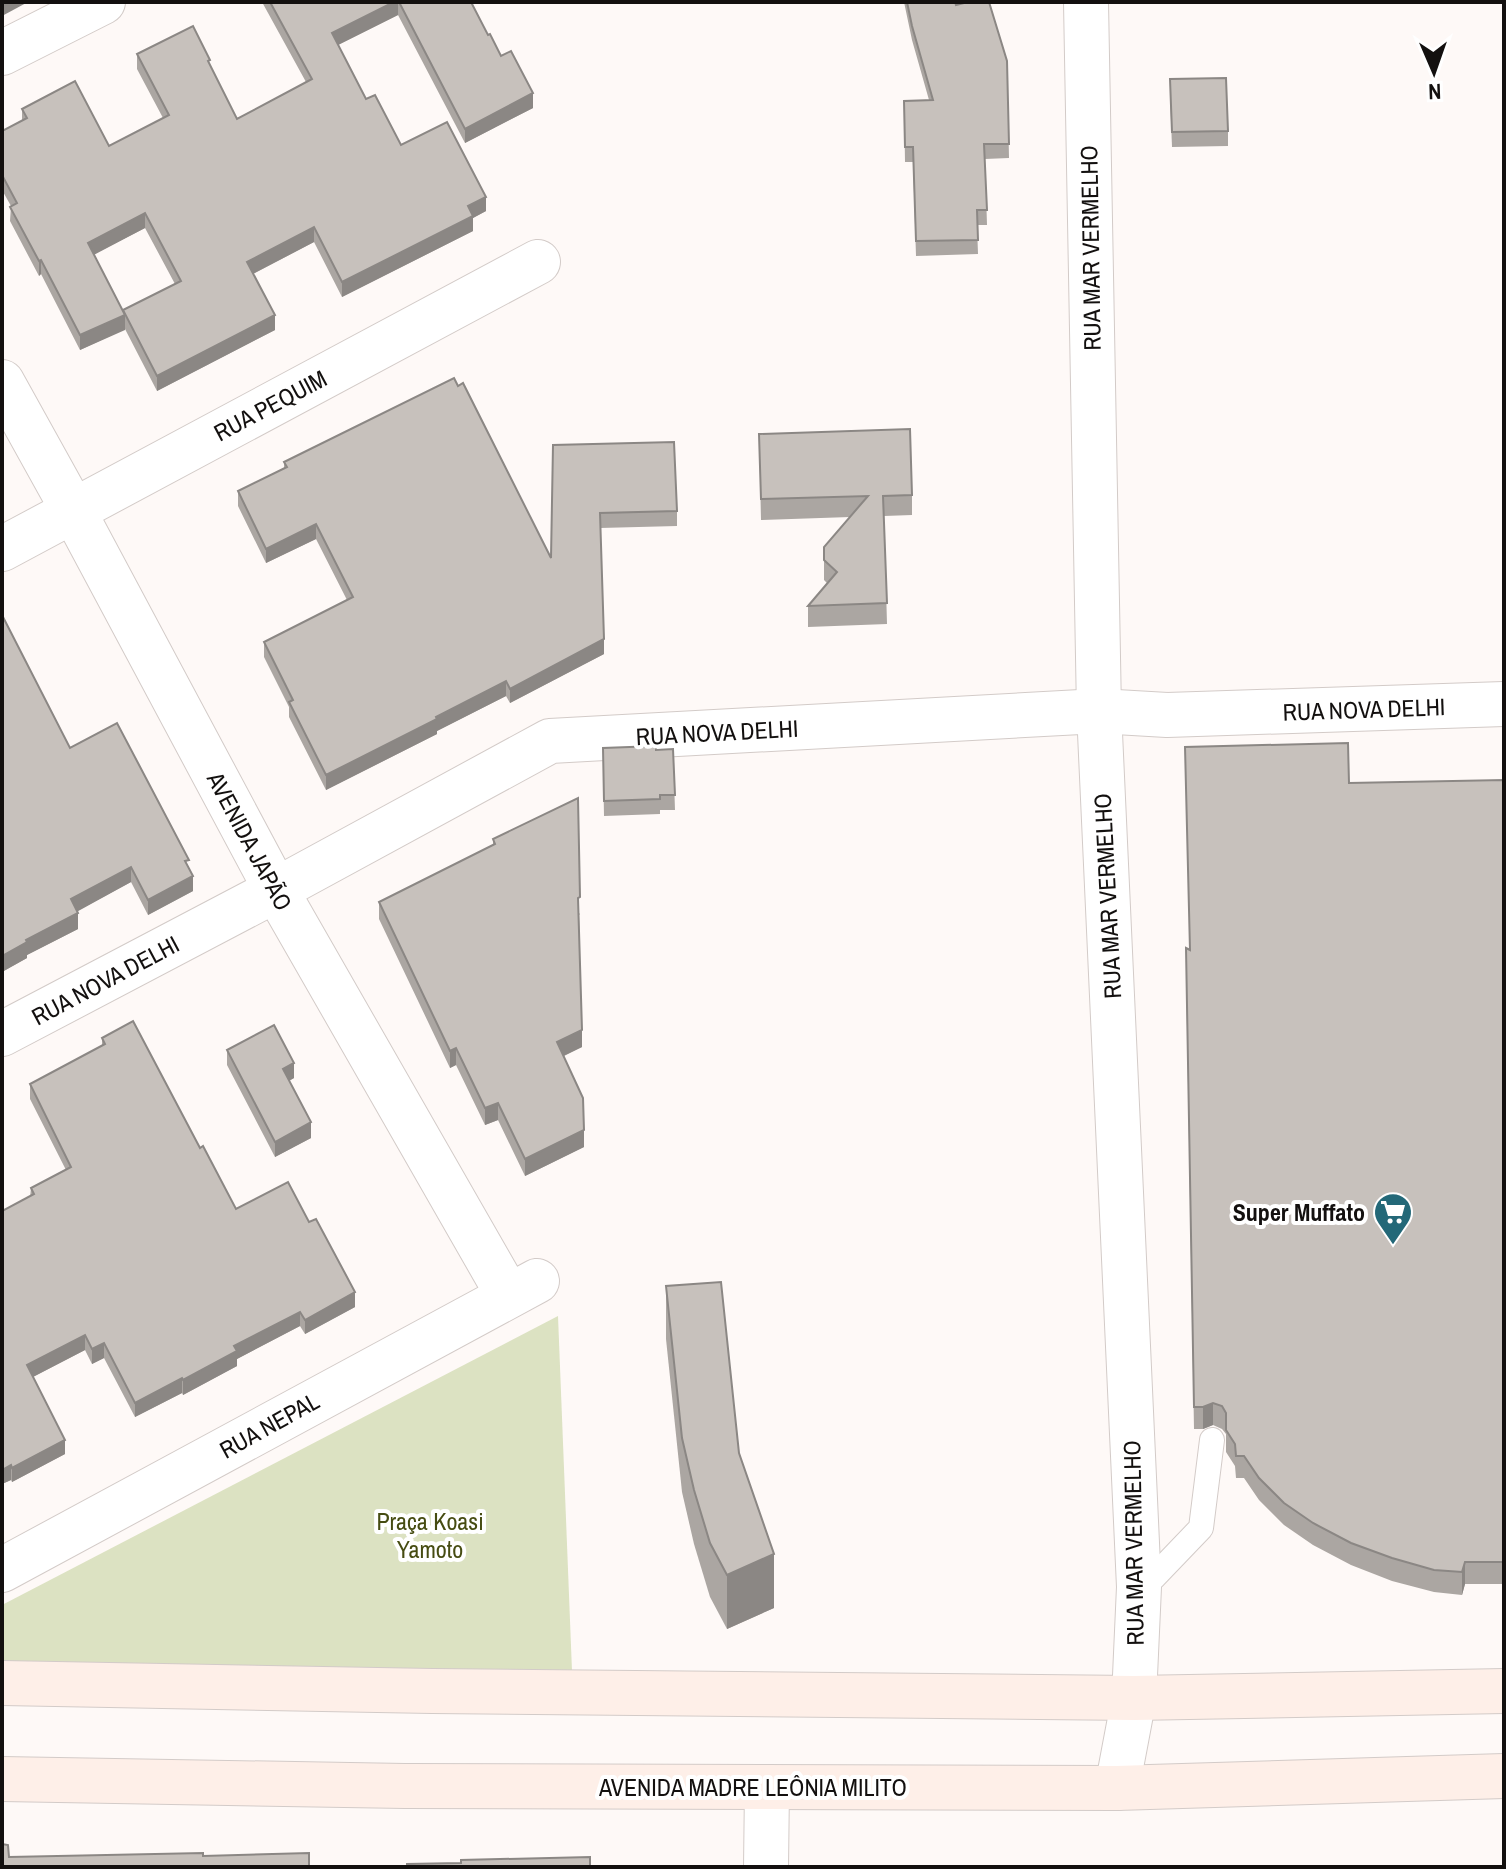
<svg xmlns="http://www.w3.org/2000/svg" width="1506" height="1869" font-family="'Archivo Narrow',sans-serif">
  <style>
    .green { fill: #dce2c2 }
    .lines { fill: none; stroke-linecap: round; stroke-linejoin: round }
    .service-casing { stroke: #d3cbc8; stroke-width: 26 }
    .minor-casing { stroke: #d3cbc8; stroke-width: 46 }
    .secondary-casing { stroke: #d3cbc8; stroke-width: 46 }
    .service { stroke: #fff; stroke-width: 24 }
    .minor { stroke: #fff; stroke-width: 44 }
    .secondary { stroke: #feefe8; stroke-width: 44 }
    .wall { fill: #aba6a2; fill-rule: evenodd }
    .shaded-wall { fill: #8b8784 }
    .building { fill: #c7c1bc; stroke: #8b8784; stroke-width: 2 }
    .labels { text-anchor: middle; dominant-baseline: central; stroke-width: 8; stroke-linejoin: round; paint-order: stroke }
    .street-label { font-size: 24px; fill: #13100f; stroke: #fff }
    .poi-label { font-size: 24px; font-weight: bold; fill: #13100f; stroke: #fff; text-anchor: end }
    .park-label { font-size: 24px; fill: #464c12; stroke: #fff }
  </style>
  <rect width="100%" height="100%" fill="#fef9f7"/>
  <polygon class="green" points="558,1316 572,1671 2,1666 2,1605"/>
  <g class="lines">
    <defs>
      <polyline id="service" points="1139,1587 1154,1577 1201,1528 1212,1440"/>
      <g id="minor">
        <polyline points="1086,2 1099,711 1139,1587 1134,1698 1117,1788"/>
        <polyline points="2,53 103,2"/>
        <polyline points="2,382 73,510 276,890 508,1295"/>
        <polyline points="2,549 538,262"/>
        <polyline points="2,1034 276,890 550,741 1099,711 1167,715 1504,704"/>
        <polyline points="2,1570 537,1281"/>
        <polyline points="766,1867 767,1787"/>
      </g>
      <g id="secondary">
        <polyline points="2,1683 432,1691 1134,1698 1504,1691"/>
        <polyline points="2,1779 405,1786 1117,1788 1504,1776"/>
      </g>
    </defs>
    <use href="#service" class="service-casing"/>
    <use href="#minor" class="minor-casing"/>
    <use href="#secondary" class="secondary-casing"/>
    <use href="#service" class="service"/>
    <use href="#minor" class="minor"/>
    <use href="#secondary" class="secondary"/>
  </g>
  <g class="wall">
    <path d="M262,2H471L488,35L533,108L465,143L398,15L338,45L366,99L401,145L486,211L473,218V231L342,297L314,242L253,274L275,330L157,391L125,329L80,350L41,274L39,276L10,221L11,206L2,190V131L22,121V109L109,146L163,118L137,69V54L210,66L237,119L306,82ZM145,228L175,284L123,311L94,254Z"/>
    <polygon points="904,2 955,2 956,5 1007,61 1009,158 985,159 987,225 977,225 978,254 916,256 913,162 905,162 904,101 929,100 912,40"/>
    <polygon points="1170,95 1228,131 1228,146 1172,147"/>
    <polygon points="759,434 912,495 912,515 884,516 887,624 808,627 808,606 827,583 824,580 824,547 850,517 761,520"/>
    <polygon points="553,445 677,511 677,526 600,528 604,654 510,703 506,696 437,731 437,734 326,790 289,717 289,707 264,657 264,642 347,600 316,539 266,563 238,506 238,491 284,468 284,462 551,558"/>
    <polygon points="2,615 70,748 189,868 193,891 148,915 131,882 77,911 78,929 27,955 27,958 2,972"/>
    <polygon points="673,749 675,810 660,810 660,814 604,816 603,763 656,750"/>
    <polygon points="1504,780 1504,1584 1465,1584 1462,1595 1434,1592 1392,1581 1351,1565 1313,1545 1284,1525 1259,1500 1244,1478 1236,1478 1235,1466 1226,1452 1226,1434 1222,1429 1213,1425 1203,1429 1194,1429 1186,970 1189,950 1349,783"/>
    <polygon points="493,839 580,914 579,915 582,1047 564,1056 584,1147 525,1176 498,1120 485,1125 456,1065 450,1068 379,919 379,902 493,845"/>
    <polygon points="102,1038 200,1148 236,1209 355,1307 305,1334 300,1326 237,1359 237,1366 183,1395 182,1393 135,1417 104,1358 92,1364 85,1350 33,1377 65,1454 12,1482 11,1480 2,1484 31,1188 66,1170 30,1099 30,1084 102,1046"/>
    <polygon points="227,1050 294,1078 289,1081 311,1138 275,1157 227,1065"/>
    <polygon points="666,1286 739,1453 774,1608 727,1629 710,1597 694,1544 682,1492 666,1339"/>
  </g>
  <g class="shaded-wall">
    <polygon points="2,2 28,2 2,16"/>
    <polygon points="394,2 398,2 398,15 332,48 332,33"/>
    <polygon points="533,93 533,108 465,143 465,129"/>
    <polygon points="486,197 486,211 473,218 473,231 342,297 342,282 468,206"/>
    <polygon points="145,213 145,228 88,258 88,243"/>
    <polygon points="314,227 314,242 247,277 247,262"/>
    <polygon points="41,260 41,274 39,276 39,261"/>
    <polygon points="125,315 125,330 80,350 80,335"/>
    <polygon points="275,315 275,330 157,391 157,376"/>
    <polygon points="316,524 316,539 266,563 266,549"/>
    <polygon points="604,639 604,654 510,703 510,689"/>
    <polygon points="506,681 506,696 437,731 437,734 326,790 326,775"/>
    <polygon points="131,867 131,882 71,915 71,899"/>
    <polygon points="193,876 193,891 148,915 148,900"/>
    <polygon points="78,913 78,929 27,955 27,958 2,972 2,956 26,940"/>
    <polygon points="582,1030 582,1047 557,1059 557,1042"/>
    <polygon points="456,1048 456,1065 450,1068 450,1051"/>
    <polygon points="294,1063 294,1078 283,1084 283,1069"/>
    <polygon points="498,1103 498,1120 485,1125 485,1108"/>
    <polygon points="311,1122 311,1138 275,1157 275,1142"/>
    <polygon points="584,1130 584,1147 525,1176 525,1159"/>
    <polygon points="355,1292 355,1307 305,1334 305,1320"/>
    <polygon points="300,1312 300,1326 237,1359 237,1366 183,1395 183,1380 234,1346"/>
    <polygon points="85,1335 85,1350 27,1380 27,1365"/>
    <polygon points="104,1343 104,1358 92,1364 92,1349"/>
    <polygon points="182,1378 182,1393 135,1417 135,1403"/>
    <polygon points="1213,1403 1213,1425 1203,1429 1203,1407"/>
    <polygon points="65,1440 65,1454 12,1482 12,1468"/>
    <polygon points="11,1465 11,1480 2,1484 2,1470"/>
    <polygon points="774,1554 774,1608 727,1629 727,1575"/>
    <polygon points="1465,1562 1465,1584 1462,1595 1462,1572"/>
  </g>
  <g class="building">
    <polygon points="270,2 394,2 332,33 366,99 375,95 401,145 447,122 486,197 468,206 473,216 342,282 314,227 247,262 275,315 157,376 123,310 181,281 145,213 88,243 125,315 80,335 41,260 39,261 10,207 17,203 2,175 2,131 27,118 22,109 75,81 109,146 169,115 137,54 193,26 210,60 208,61 237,119 312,79"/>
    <polygon points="399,2 471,2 488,35 490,34 501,56 511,51 533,93 465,129"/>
    <polygon points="907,2 955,2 956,5 968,2 989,2 1007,61 1009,144 984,144 987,210 977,210 978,240 916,241 913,147 905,147 904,101 933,100 912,26"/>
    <polygon points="1226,78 1228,131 1172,132 1170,79"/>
    <polygon points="454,378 458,386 463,383 551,558 553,445 674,442 677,511 600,513 604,639 510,689 506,681 436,717 437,719 326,775 289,702 293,700 264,642 353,597 316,524 266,549 238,491 287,467 284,462"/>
    <polygon points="910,429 912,495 883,496 887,603 808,606 837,572 824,560 824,547 868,496 761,499 759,434"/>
    <polygon points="2,615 70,748 117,723 189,860 185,861 193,876 148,900 131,867 71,899 78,913 26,940 27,942 2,956"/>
    <polygon points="1348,743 1349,783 1504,780 1504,1562 1465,1562 1462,1572 1434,1570 1392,1558 1351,1543 1313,1523 1284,1503 1259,1478 1244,1456 1236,1456 1235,1444 1226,1430 1226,1413 1222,1406 1213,1403 1203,1407 1194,1407 1186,948 1190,950 1185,747"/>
    <polygon points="656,746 656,750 673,749 675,795 660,795 660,799 604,801 603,748"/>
    <polygon points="578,798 580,897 578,898 582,1030 557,1042 583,1098 584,1130 525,1159 498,1103 485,1108 456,1048 450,1051 379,902 495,844 493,839"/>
    <polygon points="133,1021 200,1148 203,1146 236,1209 288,1182 309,1222 316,1219 355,1292 305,1320 300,1312 234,1346 237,1351 183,1380 182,1378 135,1403 104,1343 92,1349 85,1335 27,1365 65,1440 12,1468 11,1465 2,1470 2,1211 34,1194 31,1188 71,1167 30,1084 105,1044 102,1038"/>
    <polygon points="274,1025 294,1063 283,1069 311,1122 275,1142 227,1050"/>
    <polygon points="721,1282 739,1453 774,1554 727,1575 710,1543 694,1490 682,1438 666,1286"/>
    <polygon points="2,1844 8,1845 9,1857 203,1853 203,1856 309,1853 309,1867 2,1867"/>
    <polygon points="590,1857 590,1867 407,1867 407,1864 461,1863 461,1860"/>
  </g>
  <defs>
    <symbol id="supermarket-pin" viewBox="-11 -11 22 30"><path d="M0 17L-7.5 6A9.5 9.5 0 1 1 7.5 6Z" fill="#236878" stroke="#fff"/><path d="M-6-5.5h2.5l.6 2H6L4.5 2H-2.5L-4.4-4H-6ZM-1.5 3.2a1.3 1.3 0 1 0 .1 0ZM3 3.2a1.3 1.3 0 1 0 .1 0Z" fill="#fff"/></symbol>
  </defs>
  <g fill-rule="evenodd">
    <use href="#supermarket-pin" x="1371" y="1190" width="44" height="60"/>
  </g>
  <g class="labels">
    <g class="street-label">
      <text transform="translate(1090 248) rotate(-91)">RUA MAR VERMELHO</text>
      <text transform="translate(270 405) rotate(-28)">RUA PEQUIM</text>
      <text transform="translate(1364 709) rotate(-2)">RUA NOVA DELHI</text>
      <text transform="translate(717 732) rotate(-3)">RUA NOVA DELHI</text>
      <text transform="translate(250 841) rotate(62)">AVENIDA JAPÃO</text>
      <text transform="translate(1107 896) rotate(-93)">RUA MAR VERMELHO</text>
      <text transform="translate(105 980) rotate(-28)">RUA NOVA DELHI</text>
      <text transform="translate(269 1425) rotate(-29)">RUA NEPAL</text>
      <text transform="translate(1133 1543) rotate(-91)">RUA MAR VERMELHO</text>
      <text x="753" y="1787">AVENIDA MADRE LEÔNIA MILITO</text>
    </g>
    <g class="poi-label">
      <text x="1365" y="1212">Super Muffato</text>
    </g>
    <g class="park-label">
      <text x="430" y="1521">Praça Koasi<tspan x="430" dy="28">Yamoto</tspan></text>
    </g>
  </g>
  <rect width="1506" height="1869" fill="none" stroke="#13100f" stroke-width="8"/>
  <g transform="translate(1434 72) rotate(178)" stroke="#ffffff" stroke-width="6" paint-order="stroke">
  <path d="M0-6L14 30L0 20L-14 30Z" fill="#13100f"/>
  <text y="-12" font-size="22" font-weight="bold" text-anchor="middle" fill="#13100f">N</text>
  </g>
</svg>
